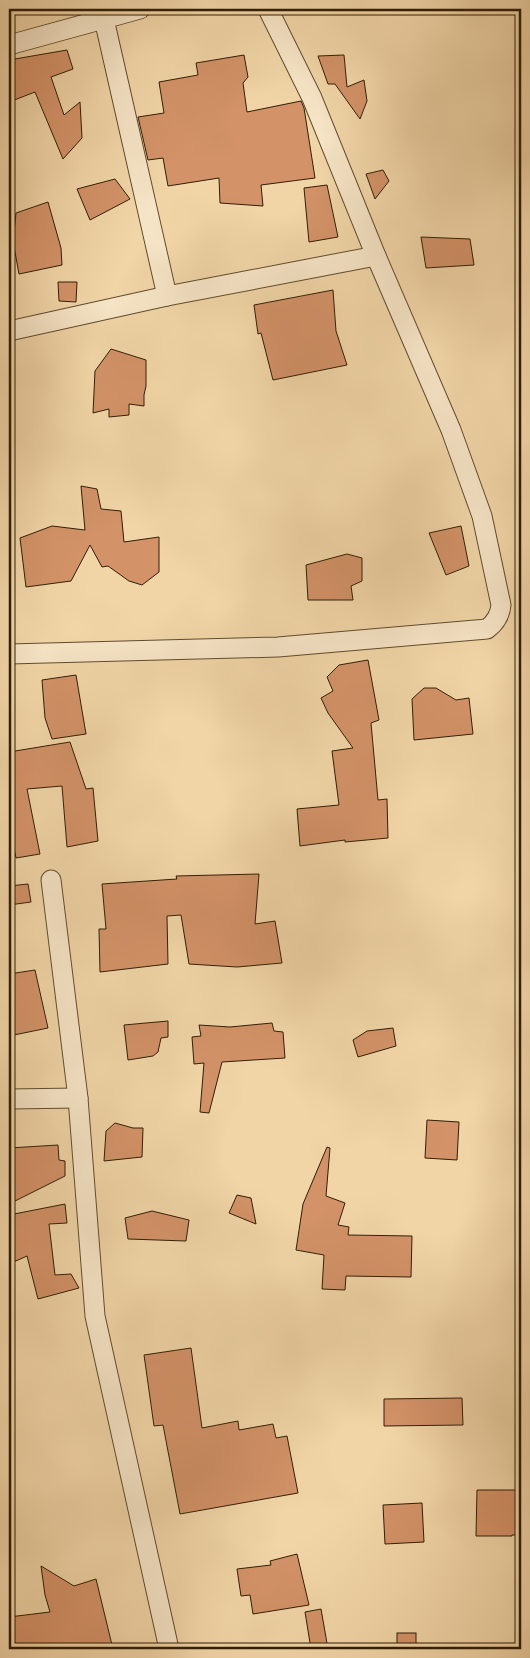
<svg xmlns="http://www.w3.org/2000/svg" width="530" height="1658" font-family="'IM FELL English',serif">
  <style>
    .building { fill: #d39268; stroke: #301e06 }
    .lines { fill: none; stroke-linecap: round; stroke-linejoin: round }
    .minor-casing { stroke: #604c2e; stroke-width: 21 }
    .minor { stroke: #f6e4c6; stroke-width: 19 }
  </style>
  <rect width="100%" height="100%" fill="#f1d5a7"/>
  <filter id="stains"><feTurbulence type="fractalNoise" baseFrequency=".004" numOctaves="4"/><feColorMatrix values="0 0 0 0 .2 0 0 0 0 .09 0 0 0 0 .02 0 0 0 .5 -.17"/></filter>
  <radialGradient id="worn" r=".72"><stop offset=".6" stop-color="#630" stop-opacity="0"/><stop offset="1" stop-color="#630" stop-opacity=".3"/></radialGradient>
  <g class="building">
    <polygon points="67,50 73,69 51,77 64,115 80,102 82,138 63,159 35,92 9,102 9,60"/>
    <polygon points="244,55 248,77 243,83 247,112 301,101 304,108 315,178 261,185 263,206 220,203 219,178 168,186 163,158 148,160 138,117 164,113 159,82 198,75 196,63"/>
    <polygon points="344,55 347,87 364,80 367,101 360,119 335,84 328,84 318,56"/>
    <polygon points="383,170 389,181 375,199 366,174"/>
    <polygon points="115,179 130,199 90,220 77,189"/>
    <polygon points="327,185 338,237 309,242 304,188"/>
    <polygon points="48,202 61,248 62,265 19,274 13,241 16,213"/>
    <polygon points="421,237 470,239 474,265 426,268"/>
    <polygon points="58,282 77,282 76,302 59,301"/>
    <polygon points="333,290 336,331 347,365 273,380 261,333 258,334 254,305"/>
    <polygon points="111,349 146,360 146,386 144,395 144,406 129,404 129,415 109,417 109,409 93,413 95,371"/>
    <polygon points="81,486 97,489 101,509 121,511 124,542 159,537 159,572 142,585 129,581 108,566 102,567 90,545 71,581 26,587 20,538 52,526 85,530"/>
    <polygon points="461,526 469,566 446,575 429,533"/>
    <polygon points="347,554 362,558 362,581 351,586 353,600 308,600 306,565"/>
    <polygon points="368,660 379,720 371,723 378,800 387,799 388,838 345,842 345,840 300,846 297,809 339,805 332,751 353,748 328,713 321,698 333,691 327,677 339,665"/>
    <polygon points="76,675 86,734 52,739 45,718 42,680"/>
    <polygon points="424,688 436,688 456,700 469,698 473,734 414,740 412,699"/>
    <polygon points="70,742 86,789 93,788 98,841 67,847 62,786 27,789 40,854 16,858 9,822 9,752"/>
    <polygon points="259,874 255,924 275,921 282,963 237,967 189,964 181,915 167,916 168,964 100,972 99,929 106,929 102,884 177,879 176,876"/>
    <polygon points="28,884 31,902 9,905 9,886"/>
    <polygon points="35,970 48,1028 9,1036 9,974"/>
    <polygon points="168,1021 168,1037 161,1038 158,1052 153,1056 128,1060 124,1025"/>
    <polygon points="272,1023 274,1031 283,1032 285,1058 222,1062 209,1113 200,1112 204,1063 194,1064 192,1037 201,1036 199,1025 230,1027"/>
    <polygon points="393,1028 396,1046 358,1057 353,1040 367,1031"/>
    <polygon points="427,1120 459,1122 457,1160 425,1158"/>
    <polygon points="115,1123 133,1128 143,1128 142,1157 104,1161 106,1131"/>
    <polygon points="58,1145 59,1160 65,1161 65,1176 9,1204 9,1148"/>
    <polygon points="327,1147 330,1148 326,1196 345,1203 338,1225 349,1227 348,1235 412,1236 411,1277 346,1276 345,1290 322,1289 324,1255 296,1250 303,1204"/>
    <polygon points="237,1195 251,1198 256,1224 229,1213"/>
    <polygon points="65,1204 67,1223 49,1224 55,1275 71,1274 79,1288 38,1299 27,1256 9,1264 9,1215"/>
    <polygon points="152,1211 189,1220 186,1241 128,1239 125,1218"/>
    <polygon points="191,1348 202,1428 238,1421 239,1430 273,1424 276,1438 287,1436 298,1493 180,1514 163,1425 154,1426 144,1355"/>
    <polygon points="462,1398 463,1425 384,1426 384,1399"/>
    <polygon points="477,1490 521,1490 521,1535 512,1535 512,1536 476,1536"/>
    <polygon points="422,1503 424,1542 385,1544 383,1505"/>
    <polygon points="297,1554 309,1605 253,1614 250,1595 241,1596 237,1569 271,1565 270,1561"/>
    <polygon points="41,1566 74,1586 96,1579 113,1649 15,1649 13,1635 9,1636 9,1617 50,1612 45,1595"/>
    <polygon points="321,1609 328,1649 311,1649 305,1612"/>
    <rect x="397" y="1633" width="19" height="16"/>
  </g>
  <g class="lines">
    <defs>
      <g id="minor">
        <polyline points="104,19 167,296"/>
        <polyline points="9,45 140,9"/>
        <polyline points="9,331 167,296 376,256 312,98 268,9"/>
        <path d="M9,654L278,647L487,629C495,623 500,616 501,605L482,516L451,430L376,256"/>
        <polyline points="51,880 78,1098 95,1316 169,1649"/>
        <polyline points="9,1099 78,1098"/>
      </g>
    </defs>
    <use href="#minor" class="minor-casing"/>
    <use href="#minor" class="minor"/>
  </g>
  <rect width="530" height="1658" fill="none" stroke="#f1d5a7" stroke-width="30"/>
  <rect x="10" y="10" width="510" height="1638" fill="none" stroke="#301e06" stroke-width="2.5"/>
  <rect x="15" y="15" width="500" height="1628" fill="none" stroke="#301e06"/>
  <rect width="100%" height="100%" filter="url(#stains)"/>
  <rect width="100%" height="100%" fill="url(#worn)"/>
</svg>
